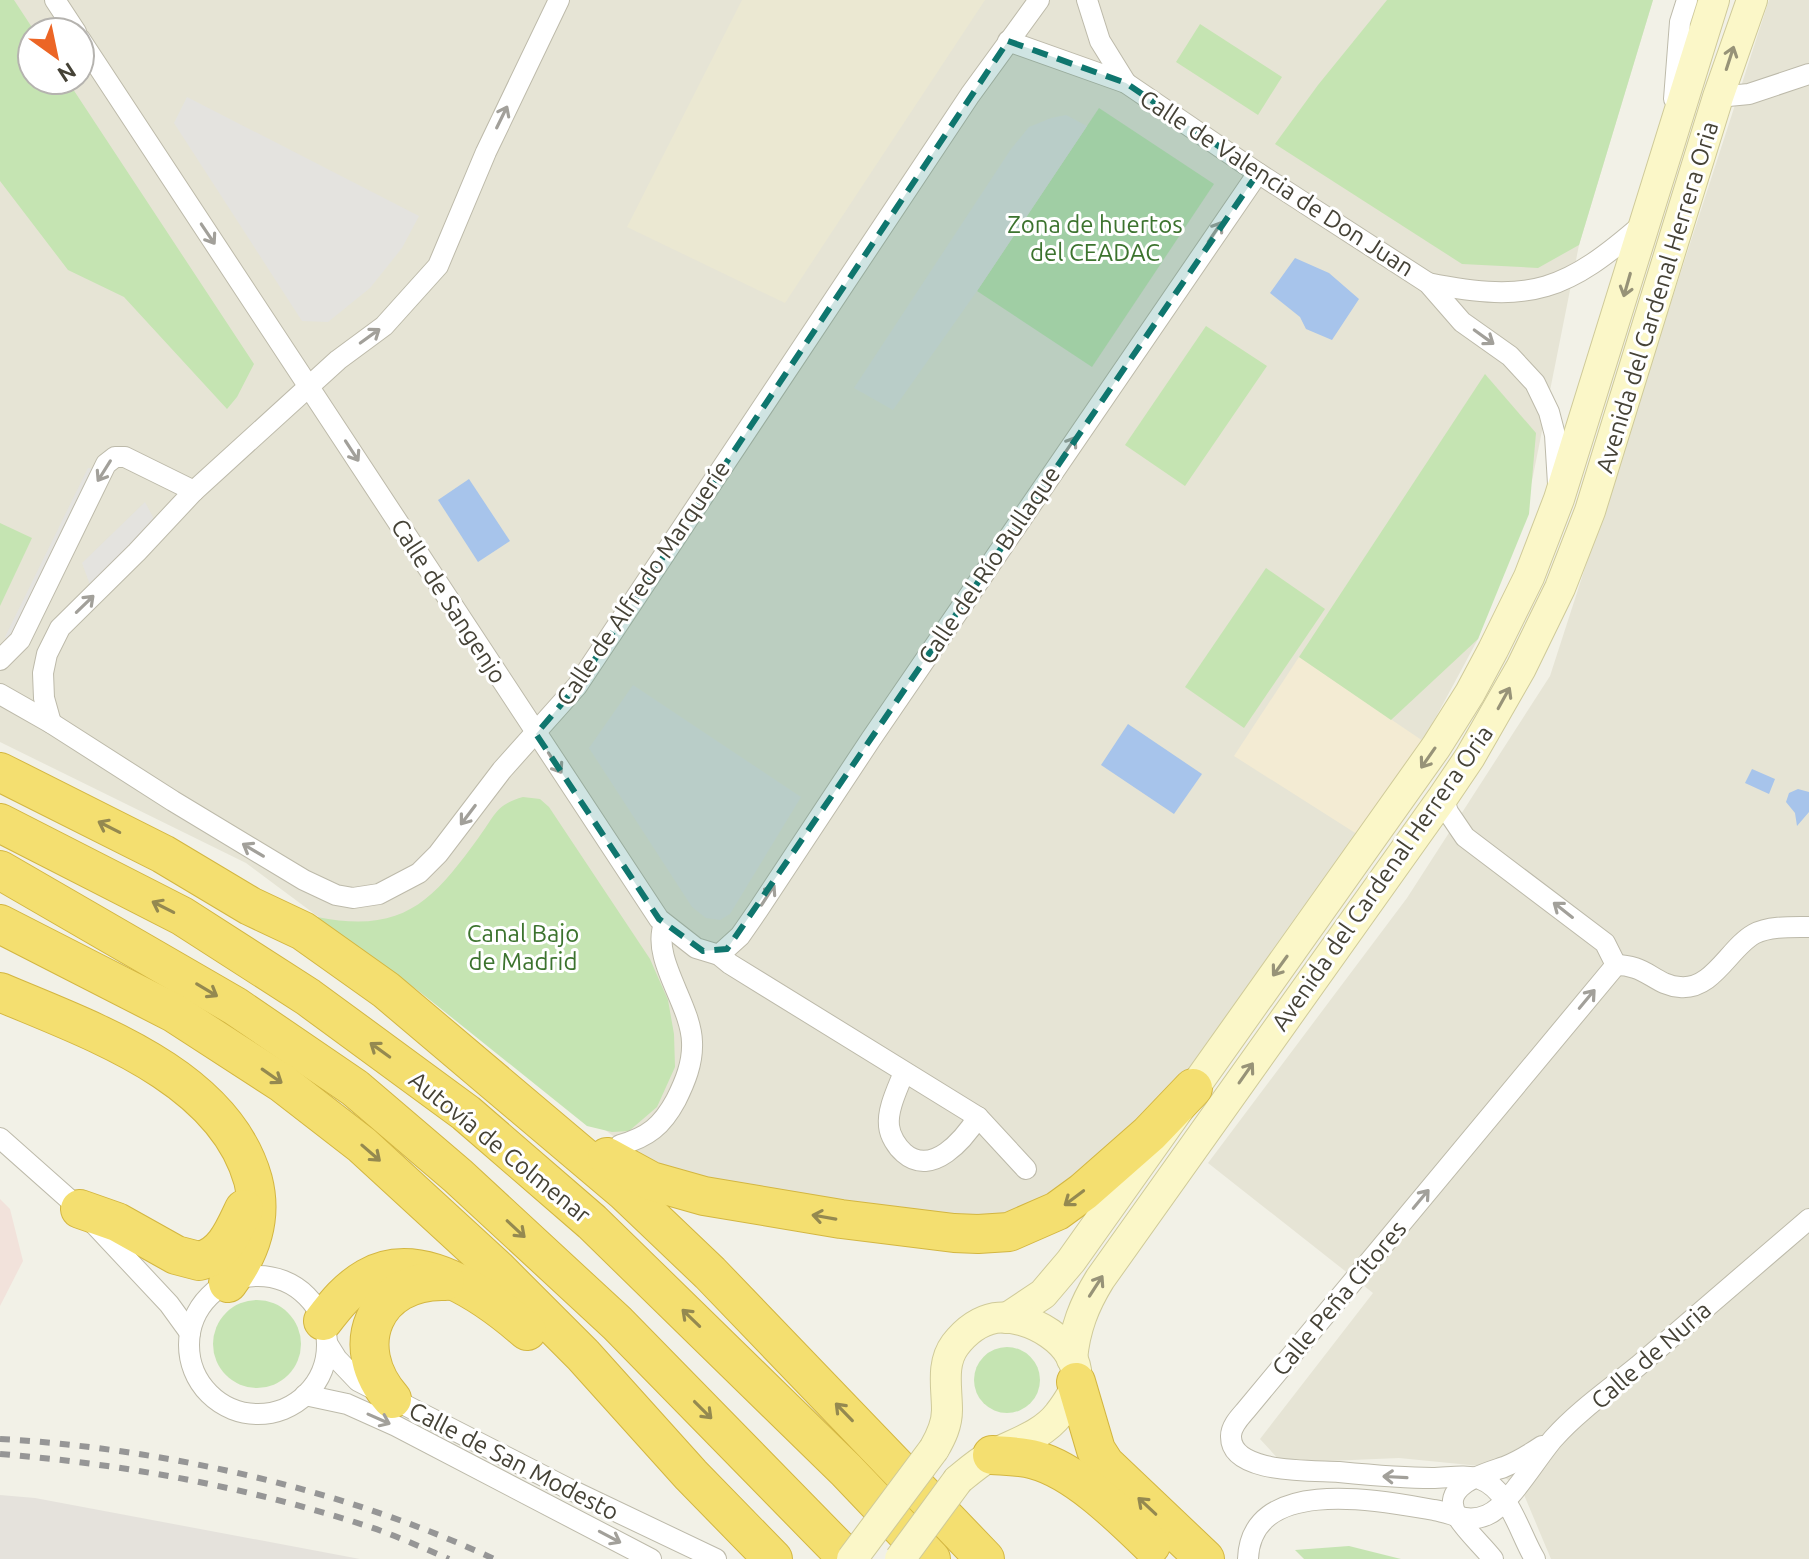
<svg xmlns="http://www.w3.org/2000/svg" width="1809" height="1559" font-family="Ubuntu,sans-serif">
  <style>
    .residential { fill: #e6e4d5; fill-rule: evenodd }
    .commercial { fill: #f3ebd3 }
    .industrial { fill: #e5e2dc }
    .education { fill: #ebe8d2 }
    .medical { fill: #f2e2db }
    .green { fill: #c5e4b2 }
    .parking { fill: #e4e3df }
    .water { fill: #a7c4eb }
    .lines { fill: none; stroke-linecap: round; stroke-linejoin: round }
    .street-casing { stroke: #bdbaaa; stroke-width: 22 }
    .secondary-casing { stroke: #cfca99; stroke-width: 32 }
    .highway-casing { stroke: #d3b641; stroke-width: 40 }
    .street { stroke: #fff; stroke-width: 20 }
    .secondary { stroke: #fbf7c8; stroke-width: 30 }
    .highway { stroke: #f4df70; stroke-width: 38 }
    .rail { stroke: #969696; stroke-width: 6; stroke-dasharray: 10 10; stroke-linecap: butt }
    .secondary-bridge-casing { stroke: #cfca99; stroke-width: 32; stroke-linecap: butt }
    .secondary-bridge { stroke: #fbf7c8; stroke-width: 30 }
    .oneway { stroke: #979378 }
    .oneway2 { stroke: #a2a09a }
    .oneway3 { stroke: #948950 }
    .marked { fill: #0f766e; fill-opacity: 0.2; stroke: #0f766e; stroke-width: 6; stroke-dasharray: 16 10; stroke-linejoin: round }
    .labels { text-anchor: middle; dominant-baseline: central; stroke-width: 6; stroke-linejoin: round; paint-order: stroke }
    .street-label { font-size: 24px; fill: #454236; stroke: #fff }
    .park-label { font-size: 24px; fill: #3c732e; stroke: #fff }
  </style>
  <rect width="100%" height="100%" fill="#f2f1e7"/>
  <g class="residential">
    <path d="M0,0H1653L1579,245L1532,481L1478,639L1423,741L1173,1096L1045,1204L980,1222L667,1176L246,863L0,742ZM32,32H80V80H32Z"/>
    <polygon points="1769,0 1809,0 1809,1559 1551,1559 1522,1490 1490,1467 1399,1458 1282,1463 1260,1439 1373,1293 1208,1163 1407,898 1550,676"/>
  </g>
  <polygon class="commercial" points="1299,657 1423,741 1360,836 1234,756"/>
  <polygon class="industrial" points="0,1495 35,1498 360,1559 0,1559"/>
  <polygon class="education" points="742,0 985,0 785,303 627,227"/>
  <polygon class="medical" points="0,1199 10,1209 23,1261 0,1306"/>
  <g class="green">
    <polygon points="0,0 14,0 35,32 32,32 32,80 67,80 254,364 237,397 227,409 124,297 68,270 0,181"/>
    <polygon points="1387,0 1653,0 1579,245 1538,268 1462,264 1275,144 1318,85"/>
    <polygon points="1200,24 1282,77 1258,115 1176,62"/>
    <polygon points="1099,108 1214,184 1092,367 977,291"/>
    <polygon points="1206,326 1267,366 1185,486 1125,445"/>
    <polygon points="1485,374 1536,433 1529,514 1478,639 1391,720 1299,657"/>
    <polygon points="0,523 32,538 0,606"/>
    <polygon points="1266,568 1325,609 1244,728 1185,687"/>
    <path d="M523,797L540,799L549,807L650,959L668,1000L674,1034L675,1067L657,1107L629,1131L612,1132L587,1126L420,992L317,917C403,934 432,902 479,837C495,816 495,805 523,797Z"/>
    <circle cx="257" cy="1344" r="44"/>
    <circle cx="1007" cy="1380" r="33"/>
    <polygon points="1349,1546 1401,1559 1304,1559 1295,1550"/>
  </g>
  <g class="parking">
    <polygon points="187,97 419,216 402,248 370,288 328,322 302,321 174,123"/>
    <polygon points="1066,115 1087,126 977,291 893,410 854,388 1011,149 1029,127 1051,118"/>
    <polygon points="88,468 96,468 11,645 5,637"/>
    <polygon points="145,502 155,521 90,585 82,563"/>
    <polygon points="633,685 801,797 730,914 720,920 706,918 692,907 589,748"/>
  </g>
  <g class="water">
    <polygon points="1295,258 1329,273 1359,299 1332,340 1306,329 1300,317 1270,293"/>
    <polygon points="469,479 510,541 478,562 438,500"/>
    <polygon points="1128,724 1202,774 1174,814 1101,765"/>
    <polygon points="1752,769 1775,779 1769,794 1745,783"/>
    <polygon points="1798,789 1809,792 1809,812 1797,826 1795,813 1786,802 1789,793"/>
  </g>
  <g class="lines">
    <defs>
      <g id="street">
        <polyline points="55,0 76,32"/>
        <polyline points="1087,0 1100,41 1126,83"/>
        <polyline points="80,39 659,919 696,948 719,955 730,964 978,1117 1026,1169"/>
        <polyline points="1008,41 1126,83 1258,173 1428,283 1462,322 1510,356 1535,383 1549,412 1555,435 1558,484"/>
        <polyline points="1718,97 1749,94 1809,74"/>
        <polyline points="1674,99 1680,22 1687,0"/>
        <path d="M1428,283C1532,304 1566,291 1645,222"/>
        <polyline points="0,660 20,640 106,464 115,457 125,457 194,491"/>
        <polyline points="0,694 51,723 173,801 304,880 336,895 353,898 379,894 419,873 438,854 502,770 577,686 970,95 1039,0"/>
        <polyline points="51,723 44,698 43,673 47,654 60,628 137,552 194,491 338,360 384,326 438,266 486,152 559,0"/>
        <polyline points="1443,797 1448,812 1465,837 1605,943 1616,965"/>
        <polyline points="719,955 740,936 758,910 871,739 1258,173"/>
        <path d="M1616,965C1622,965 1629,966 1635,968C1651,973 1661,986 1680,987C1713,990 1729,948 1754,934C1769,926 1792,927 1809,927"/>
        <path d="M904,1072C898,1088 887,1109 889,1126C890,1136 897,1147 904,1153C932,1178 964,1139 978,1117"/>
        <polyline points="0,1138 80,1209 169,1304 190,1333"/>
        <path d="M620,1145C648,1137 662,1126 676,1100C685,1082 693,1063 692,1042C691,1004 651,959 664,924"/>
        <circle cx="258" cy="1345" r="69"/>
        <polyline points="327,1343 337,1359 358,1381 567,1488 716,1559"/>
        <polyline points="305,1395 347,1404 396,1426 651,1559"/>
        <path d="M1248,1559C1251,1474 1382,1501 1434,1510C1454,1513 1466,1524 1487,1515C1509,1506 1537,1457 1554,1438C1578,1411 1610,1389 1638,1366C1695,1317 1752,1268 1809,1219"/>
        <path d="M1493,1559C1483,1546 1465,1530 1457,1516C1439,1485 1484,1474 1504,1467C1517,1462 1530,1454 1542,1446"/>
        <path d="M1535,1559C1520,1535 1510,1490 1480,1479C1464,1474 1448,1478 1432,1478C1401,1478 1370,1475 1339,1472C1315,1470 1230,1475 1231,1436C1231,1426 1240,1417 1246,1410L1616,965"/>
      </g>
      <g id="secondary">
        <polyline points="1007,1318 1043,1294 1071,1261 1436,747 1470,693 1493,650 1529,577 1559,499 1714,0"/>
        <path d="M1072,1359C1075,1328 1084,1305 1100,1279L1443,797L1470,757L1521,668L1560,588L1590,511L1718,97L1752,0"/>
        <path d="M934,1449C941,1437 947,1425 947,1410C947,1388 941,1364 955,1345C965,1332 979,1321 995,1318C1027,1313 1082,1343 1076,1382C1075,1393 1065,1406 1059,1414C1042,1436 1015,1443 992,1455C979,1462 969,1471 958,1480"/>
      </g>
      <g id="highway">
        <polyline points="0,772 163,854 250,906 303,931 386,990 625,1192 710,1273 985,1559"/>
        <polyline points="0,823 182,916 308,997 466,1113 592,1222 846,1470 931,1559"/>
        <polyline points="0,870 235,1006 355,1088 458,1176 617,1323 848,1559"/>
        <polyline points="0,924 174,1013 282,1083 362,1145 497,1269 583,1355 691,1475 773,1559"/>
        <path d="M0,992C89,1030 224,1075 253,1180C263,1218 251,1252 228,1283"/>
        <polyline points="607,1157 651,1181 704,1196 841,1219 954,1233 978,1234 1009,1232 1057,1211 1083,1192 1149,1134 1193,1088"/>
        <path d="M80,1209L117,1222L176,1255L199,1261C224,1256 234,1230 244,1209"/>
        <path d="M323,1321C336,1304 348,1289 367,1278C420,1247 488,1297 527,1331"/>
        <polyline points="1076,1382 1096,1450 1105,1464 1205,1559"/>
        <path d="M392,1399C346,1347 374,1279 445,1281"/>
        <path d="M992,1455C1006,1456 1021,1456 1035,1460C1076,1471 1121,1516 1151,1545"/>
      </g>
    </defs>
    <use href="#street" class="street-casing"/>
    <use href="#secondary" class="secondary-casing"/>
    <use href="#highway" class="highway-casing"/>
    <use href="#street" class="street"/>
    <use href="#secondary" class="secondary"/>
    <use href="#highway" class="highway"/>
    <g class="rail">
      <path d="M0,1439C162,1448 347,1490 494,1559"/>
      <path d="M0,1454C125,1464 251,1488 370,1527C397,1536 423,1548 449,1559"/>
    </g>
    <defs>
      <g id="secondary-bridge">
        <polyline points="852,1559 934,1449"/>
        <polyline points="900,1559 958,1480"/>
      </g>
    </defs>
    <use href="#secondary-bridge" class="secondary-bridge-casing"/>
    <use href="#secondary-bridge" class="secondary-bridge"/>
  </g>
  <defs><path id="oneway-shaft" d="M-6 0H5M1.5-3L5.5 0L1.5 3" fill="none" stroke-width="1.6" stroke-linecap="round" stroke-linejoin="round" transform="scale(2)"/></defs>
  <g class="oneway">
    <use href="#oneway-shaft" transform="translate(1730 58) rotate(-72)"/>
    <use href="#oneway-shaft" transform="translate(1627 285) rotate(106)"/>
    <use href="#oneway-shaft" transform="translate(1504 698) rotate(-61)"/>
    <use href="#oneway-shaft" transform="translate(1428 758) rotate(125)"/>
    <use href="#oneway-shaft" transform="translate(1280 966) rotate(126)"/>
    <use href="#oneway-shaft" transform="translate(1246 1073) rotate(-55)"/>
    <use href="#oneway-shaft" transform="translate(1096 1286) rotate(-57)"/>
  </g>
  <g class="oneway2">
    <use href="#oneway-shaft" transform="translate(502 117) rotate(-64)"/>
    <use href="#oneway-shaft" transform="translate(1215 232) rotate(-56)"/>
    <use href="#oneway-shaft" transform="translate(208 234) rotate(56)"/>
    <use href="#oneway-shaft" transform="translate(370 336) rotate(-36)"/>
    <use href="#oneway-shaft" transform="translate(1484 337) rotate(36)"/>
    <use href="#oneway-shaft" transform="translate(1069 447) rotate(-56)"/>
    <use href="#oneway-shaft" transform="translate(352 451) rotate(57)"/>
    <use href="#oneway-shaft" transform="translate(104 471) rotate(122)"/>
    <use href="#oneway-shaft" transform="translate(85 604) rotate(-44)"/>
    <use href="#oneway-shaft" transform="translate(555 763) rotate(57)"/>
    <use href="#oneway-shaft" transform="translate(468 815) rotate(127)"/>
    <use href="#oneway-shaft" transform="translate(253 850) rotate(-149)"/>
    <use href="#oneway-shaft" transform="translate(768 895) rotate(-57)"/>
    <use href="#oneway-shaft" transform="translate(1563 910) rotate(-142)"/>
    <use href="#oneway-shaft" transform="translate(1587 999) rotate(-50)"/>
    <use href="#oneway-shaft" transform="translate(1421 1199) rotate(-50)"/>
    <use href="#oneway-shaft" transform="translate(379 1419) rotate(24)"/>
    <use href="#oneway-shaft" transform="translate(1395 1477) rotate(-177)"/>
    <use href="#oneway-shaft" transform="translate(610 1537) rotate(28)"/>
  </g>
  <g class="oneway3">
    <use href="#oneway-shaft" transform="translate(109 827) rotate(-153)"/>
    <use href="#oneway-shaft" transform="translate(163 907) rotate(-153)"/>
    <use href="#oneway-shaft" transform="translate(207 990) rotate(31)"/>
    <use href="#oneway-shaft" transform="translate(380 1050) rotate(-144)"/>
    <use href="#oneway-shaft" transform="translate(272 1076) rotate(35)"/>
    <use href="#oneway-shaft" transform="translate(371 1153) rotate(41)"/>
    <use href="#oneway-shaft" transform="translate(1074 1198) rotate(143)"/>
    <use href="#oneway-shaft" transform="translate(824 1217) rotate(-170)"/>
    <use href="#oneway-shaft" transform="translate(516 1229) rotate(43)"/>
    <use href="#oneway-shaft" transform="translate(691 1318) rotate(-136)"/>
    <use href="#oneway-shaft" transform="translate(703 1410) rotate(45)"/>
    <use href="#oneway-shaft" transform="translate(844 1412) rotate(-134)"/>
    <use href="#oneway-shaft" transform="translate(1147 1506) rotate(-137)"/>
  </g>
  <path class="marked" d="M1008,41L1126,83L1258,173L727,949L703,951L659,919L536,734L577,686Z"/>
  <g class="labels">
    <g class="street-label">
      <text transform="translate(1277 183) rotate(33)">Calle de Valencia de Don Juan</text>
      <text transform="translate(1657 297) rotate(-73)">Avenida del Cardenal Herrera Oria</text>
      <text transform="translate(989 565) rotate(-56)">Calle del Río Bullaque</text>
      <text transform="translate(643 583) rotate(-56)">Calle de Alfredo Marqueríe</text>
      <text transform="translate(449 601) rotate(57)">Calle de Sangenjo</text>
      <text transform="translate(1382 878) rotate(-55)">Avenida del Cardenal Herrera Oria</text>
      <text transform="translate(500 1147) rotate(39)">Autovía de Colmenar</text>
      <text transform="translate(1339 1298) rotate(-50)">Calle Peña Cítores</text>
      <text transform="translate(1651 1355) rotate(-41)">Calle de Nuria</text>
      <text transform="translate(514 1461) rotate(27)">Calle de San Modesto</text>
    </g>
    <g class="park-label">
      <text x="1095" y="224">Zona de huertos<tspan x="1095" dy="28">del CEADAC</tspan></text>
      <text x="523" y="933">Canal Bajo<tspan x="523" dy="28">de Madrid</tspan></text>
    </g>
  </g>
  <g transform="translate(56 56) rotate(147)"><circle r="38" fill="#ffffff" stroke="#b5b3af" stroke-width="2"/>
  <path d="M0-6L14 30L0 20L-14 30Z" fill="#ec6525"/>
  <text y="-12" font-size="22" font-weight="bold" text-anchor="middle" fill="#454236">N</text>
  </g>
</svg>
